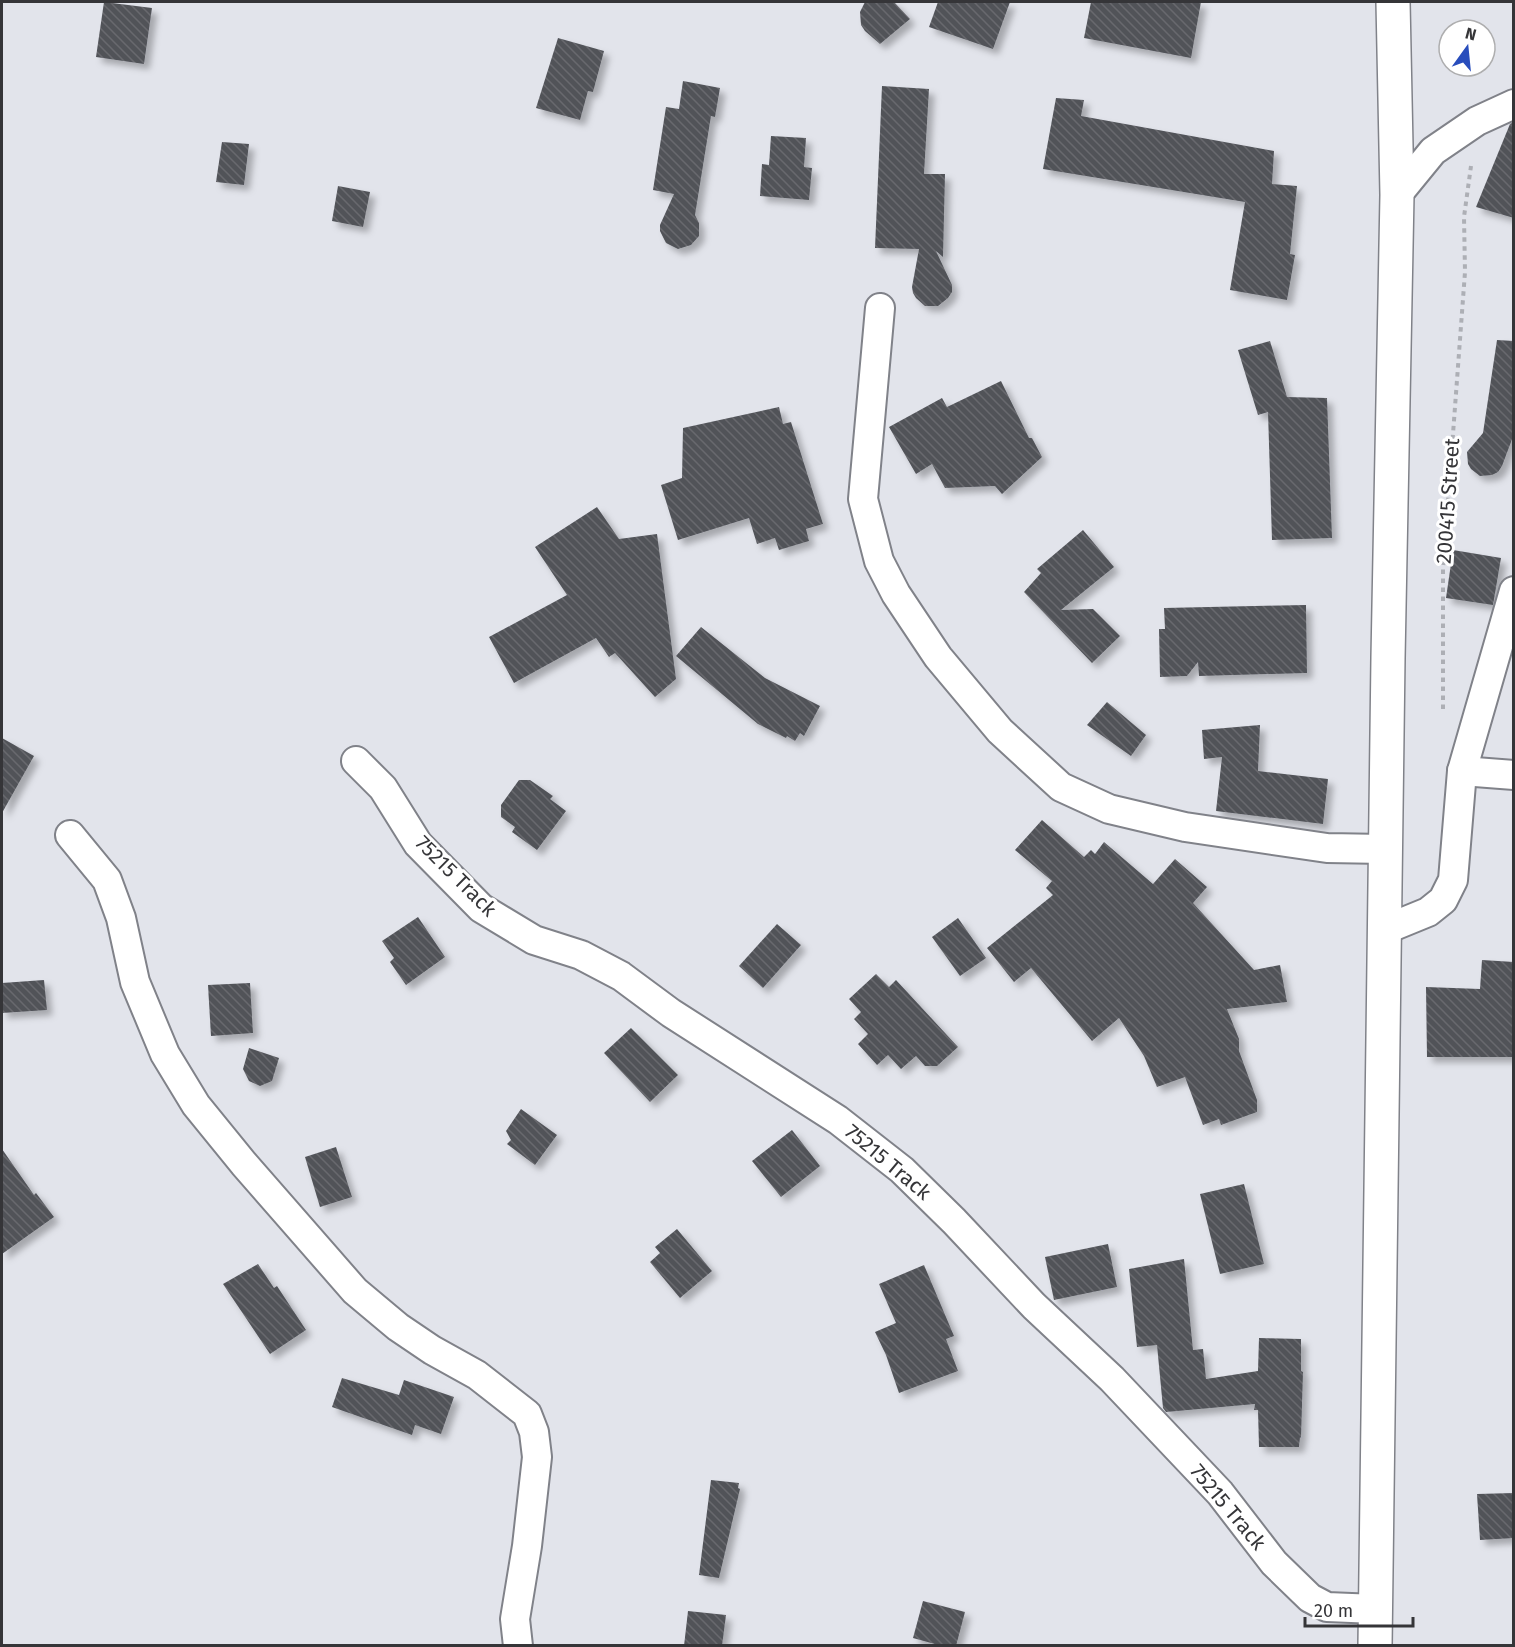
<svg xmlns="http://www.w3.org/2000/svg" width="1515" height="1647" font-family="'Fira Sans',sans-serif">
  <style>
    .building { fill: url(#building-back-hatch); filter: url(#shadow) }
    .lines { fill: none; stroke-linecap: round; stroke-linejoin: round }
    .street-casing { stroke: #808289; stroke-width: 32 }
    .secondary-casing { stroke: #808289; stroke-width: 36 }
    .path { stroke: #adafb5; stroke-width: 4; stroke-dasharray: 4.5 4.5; stroke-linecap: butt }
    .street { stroke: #fff; stroke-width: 28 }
    .secondary { stroke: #fff; stroke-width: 33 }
    .labels { text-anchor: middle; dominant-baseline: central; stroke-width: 6; stroke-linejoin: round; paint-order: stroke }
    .street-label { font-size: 21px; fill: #353538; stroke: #fff }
  </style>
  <defs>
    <pattern id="building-back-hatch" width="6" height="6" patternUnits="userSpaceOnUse" patternTransform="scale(1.5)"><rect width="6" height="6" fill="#515359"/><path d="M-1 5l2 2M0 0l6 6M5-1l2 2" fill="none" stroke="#68696e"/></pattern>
    <filter id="shadow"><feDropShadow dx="5.5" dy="5.5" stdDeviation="3" flood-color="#0004"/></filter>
  </defs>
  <rect width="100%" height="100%" fill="#e2e4eb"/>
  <g class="building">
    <polygon points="104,2 152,8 144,64 96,57"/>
    <polygon points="865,2 894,2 910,19 880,44 865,31 861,25 860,12"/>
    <polygon points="938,2 1010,2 993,49 929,27"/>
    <polygon points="1091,2 1201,2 1191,58 1084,38"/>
    <polygon points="558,38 604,51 593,92 588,91 580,120 536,108"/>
    <polygon points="683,81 720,88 715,117 711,116 695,215 699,223 699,236 691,245 678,249 666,243 660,231 660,225 674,194 653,190 666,107 679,109"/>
    <polygon points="882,86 929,89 924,174 945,174 943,257 936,251 952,285 952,292 948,298 938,306 925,306 916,298 913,293 912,287 919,249 875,248"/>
    <polygon points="1056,98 1084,100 1081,116 1274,151 1272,184 1297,186 1290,254 1295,255 1287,300 1230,290 1245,202 1043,169"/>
    <polygon points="1514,122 1514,218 1476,207 1510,124"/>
    <polygon points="771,136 806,138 804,167 812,168 809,200 760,196 762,164 769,165"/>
    <polygon points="222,142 249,144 244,185 216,182"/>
    <polygon points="338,186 370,192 363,227 332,221"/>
    <polygon points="1497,340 1514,341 1514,434 1502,466 1498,472 1492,475 1480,476 1471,469 1468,464 1467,452 1483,433"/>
    <polygon points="1270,341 1287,397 1327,398 1332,538 1272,540 1268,412 1258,415 1238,350"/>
    <polygon points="1001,381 1029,438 1032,438 1042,457 1002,494 995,486 945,488 932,464 916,474 889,427 942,398 947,407"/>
    <polygon points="779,407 783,424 791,422 823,524 806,529 809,541 779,550 775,538 757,544 749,518 678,540 661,485 682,478 683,428"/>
    <polygon points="597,507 619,539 657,534 676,679 655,697 615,653 609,657 596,638 514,683 489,637 567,595 535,547"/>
    <polygon points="1083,530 1114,567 1061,610 1093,609 1120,636 1092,663 1024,592 1041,573 1037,569"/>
    <polygon points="1453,550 1501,558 1493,605 1446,598"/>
    <polygon points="1306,605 1307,673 1199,676 1198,662 1187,676 1160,677 1159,629 1165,629 1164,608"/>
    <polygon points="701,627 765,678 820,706 804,736 800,733 795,741 787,736 786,738 758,724 676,656"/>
    <polygon points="1107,702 1146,735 1131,756 1087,725"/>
    <polygon points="1260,725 1258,771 1328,779 1323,824 1216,811 1222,757 1204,759 1202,730"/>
    <polygon points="2,738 34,756 2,813"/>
    <polygon points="519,780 530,780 553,796 550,799 566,811 537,850 512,832 515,827 501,817 501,805"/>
    <polygon points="1042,820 1084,857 1091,850 1095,854 1104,842 1153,884 1175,859 1207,887 1193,903 1254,970 1280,965 1287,1002 1227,1009 1239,1039 1239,1051 1257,1100 1257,1112 1221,1125 1219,1119 1203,1125 1185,1077 1157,1087 1144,1056 1119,1018 1092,1041 1031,968 1014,982 987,948 1053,895 1046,888 1052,881 1015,850"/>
    <polygon points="418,917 445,957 406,985 390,962 394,958 382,941"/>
    <polygon points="958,918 986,958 960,976 932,937"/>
    <polygon points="777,924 801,945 763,988 739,966"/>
    <polygon points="1482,960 1514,962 1514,1057 1427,1057 1426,987 1480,989"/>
    <polygon points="876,974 889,987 896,980 958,1047 937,1066 925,1066 916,1056 901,1069 888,1055 877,1065 858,1044 868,1034 854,1019 861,1012 849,999"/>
    <polygon points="44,980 47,1010 2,1013 2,983"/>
    <polygon points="250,983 253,1033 211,1036 208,985"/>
    <polygon points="631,1028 678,1075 650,1102 604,1053"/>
    <polygon points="249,1048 279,1058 272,1081 260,1086 249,1081 243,1069"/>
    <polygon points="521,1109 557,1135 535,1165 507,1144 511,1140 506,1131"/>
    <polygon points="792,1130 820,1166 781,1197 752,1161"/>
    <polygon points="336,1147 352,1197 320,1207 305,1157"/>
    <polygon points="2,1149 34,1195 36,1193 54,1217 2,1254"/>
    <polygon points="1244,1184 1264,1264 1220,1274 1200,1194"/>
    <polygon points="677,1229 712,1271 680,1298 650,1262 660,1253 655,1247"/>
    <polygon points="1108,1244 1117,1287 1054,1300 1045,1257"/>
    <polygon points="1184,1259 1193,1350 1203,1349 1206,1379 1258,1371 1259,1338 1301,1339 1301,1371 1303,1372 1301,1438 1300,1437 1299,1447 1259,1447 1258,1410 1254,1410 1255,1404 1166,1412 1163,1408 1157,1345 1137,1347 1129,1269"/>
    <polygon points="258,1264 274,1288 277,1286 306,1330 270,1354 223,1284"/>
    <polygon points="924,1265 954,1336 946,1339 958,1371 899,1393 886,1355 875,1332 896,1323 879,1284"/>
    <polygon points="342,1378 399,1395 404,1380 454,1397 441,1434 415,1425 412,1435 332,1407"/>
    <polygon points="711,1480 739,1483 738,1488 740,1489 719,1578 699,1575"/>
    <polygon points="1514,1493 1514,1538 1480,1540 1477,1494"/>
    <polygon points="923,1601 965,1612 956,1646 942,1646 913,1638"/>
    <polygon points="688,1611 726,1615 722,1646 684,1646"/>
  </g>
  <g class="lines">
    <defs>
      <g id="street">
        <polyline points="1397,195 1433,151 1477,121 1514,104"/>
        <polyline points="880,308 863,499 879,561 896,594 938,657 1000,731 1061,787 1109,809 1185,827 1327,848 1385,849"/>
        <polyline points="356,761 383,788 418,844 481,908 534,940 581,955 621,976 671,1013 838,1120 902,1170 954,1221 1034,1306 1112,1379 1220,1493 1274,1563 1310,1598 1327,1607 1376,1609"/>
        <polyline points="1462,771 1514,775"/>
        <polyline points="70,835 107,880 121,918 135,982 165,1054 196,1105 244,1164 355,1291 398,1327 432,1350 477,1375 527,1414 534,1432 537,1457 527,1546 515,1619 518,1646"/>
        <polyline points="1384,930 1428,912 1443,900 1453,880 1462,771 1514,591"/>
      </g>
      <polyline id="secondary" points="1375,1646 1388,658 1397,195 1393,2"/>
    </defs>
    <use href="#street" class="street-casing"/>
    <use href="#secondary" class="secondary-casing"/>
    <polyline class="path" points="1443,709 1443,569 1465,272 1464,217 1471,166"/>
    <use href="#street" class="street"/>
    <use href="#secondary" class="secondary"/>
  </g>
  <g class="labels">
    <g class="street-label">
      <text transform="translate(1448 501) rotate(-86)">200415 Street</text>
      <text transform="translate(456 876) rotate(45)">75215 Track</text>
      <text transform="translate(888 1162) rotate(40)">75215 Track</text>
      <text transform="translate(1228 1507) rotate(50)">75215 Track</text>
    </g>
  </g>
  <rect width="1515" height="1647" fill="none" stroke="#353538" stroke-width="6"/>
  <g transform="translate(1467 48) rotate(15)"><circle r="28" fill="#ffffff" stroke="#aeaeaf" stroke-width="1.5"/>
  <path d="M0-4.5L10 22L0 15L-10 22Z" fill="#284dbc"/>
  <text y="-9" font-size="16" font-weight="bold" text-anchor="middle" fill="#353538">N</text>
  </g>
  <path d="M1305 1617v9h108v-9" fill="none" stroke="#353538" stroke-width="3"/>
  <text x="1314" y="1617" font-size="18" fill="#353538" stroke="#ffffff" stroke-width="4.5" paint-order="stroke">20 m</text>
</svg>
